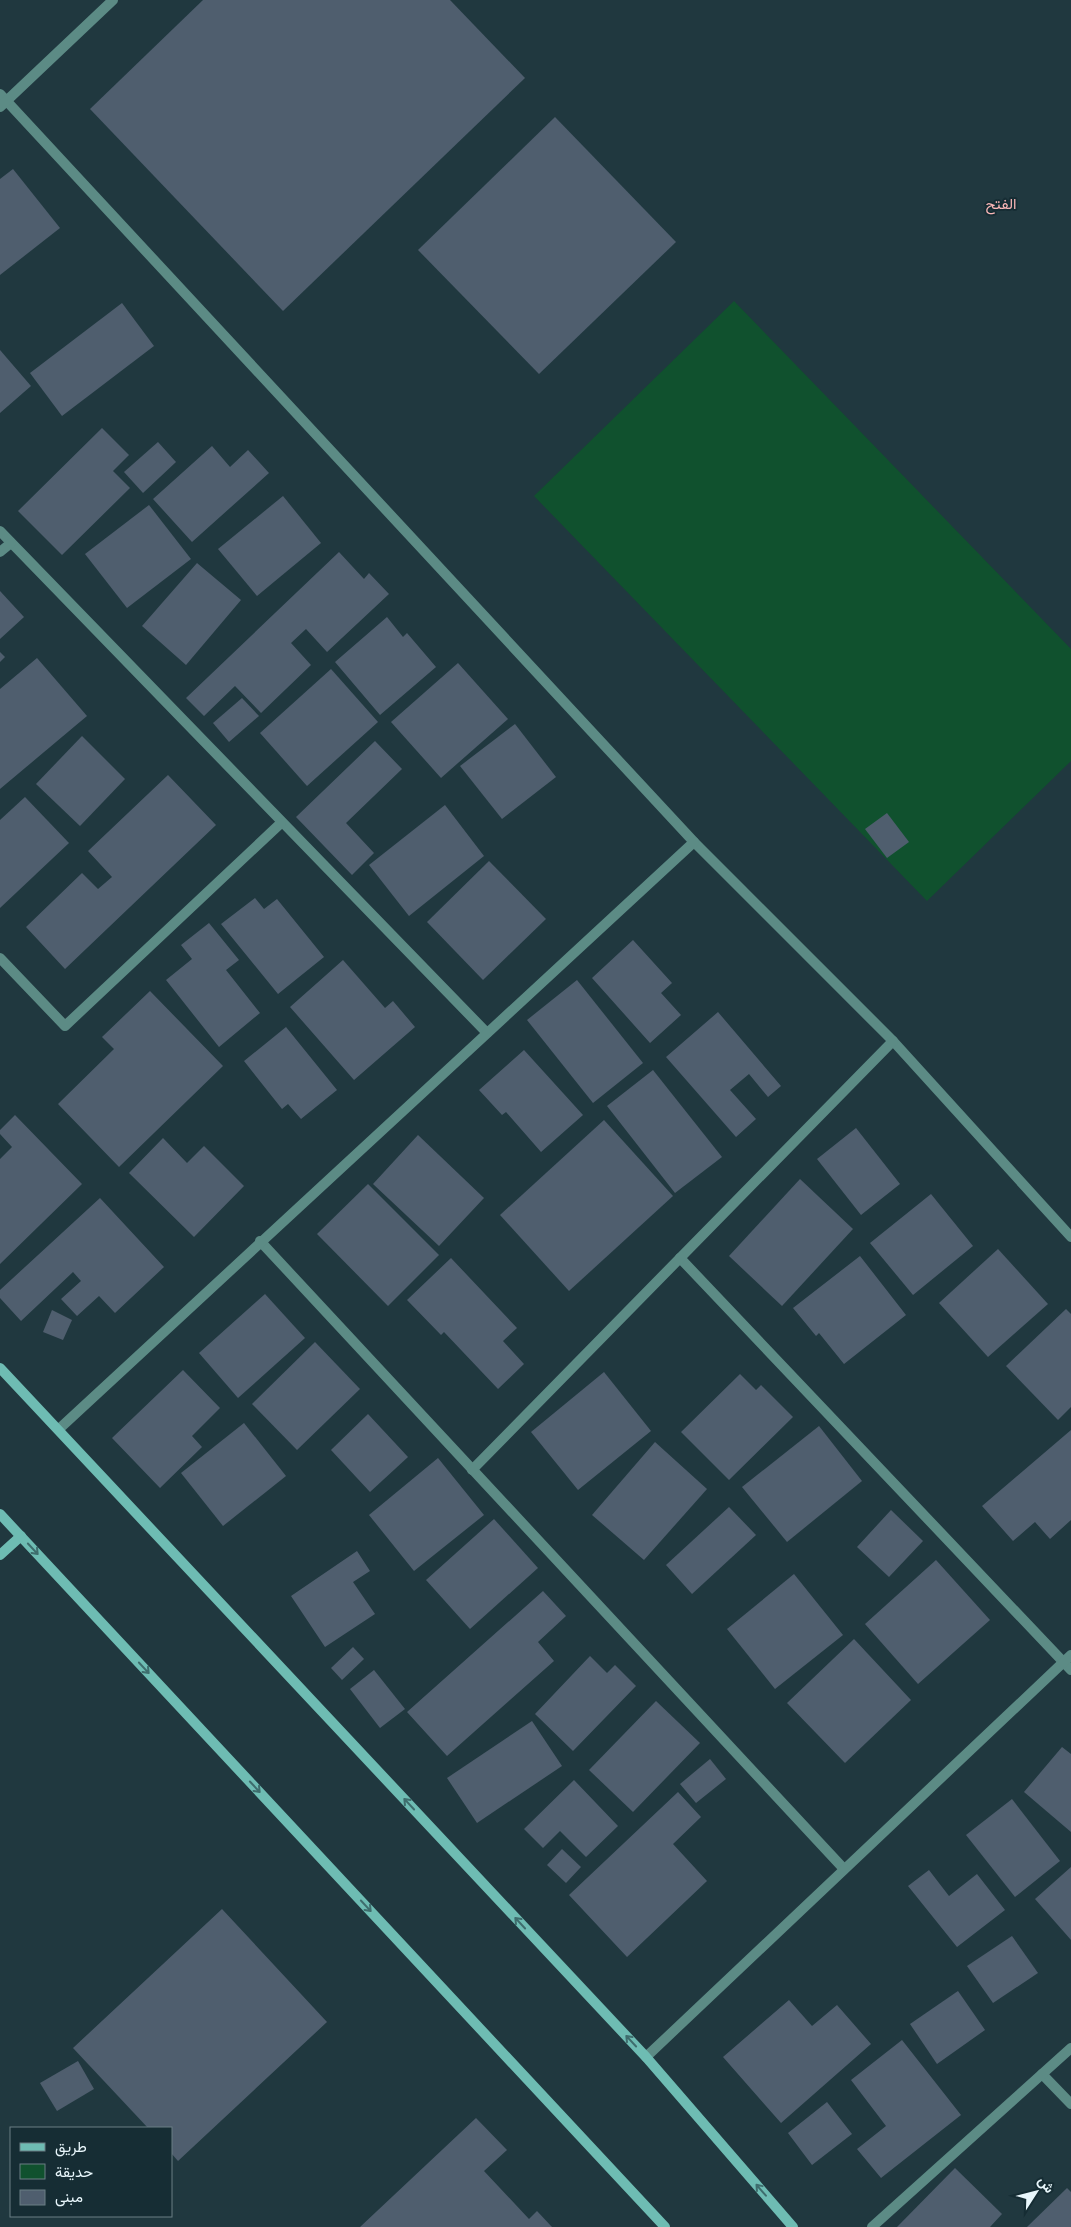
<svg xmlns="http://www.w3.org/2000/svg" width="1071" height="2227" font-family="Barlow,Vazirmatn,sans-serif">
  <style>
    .green { fill: #10512e }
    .building { fill: #4f5e6e }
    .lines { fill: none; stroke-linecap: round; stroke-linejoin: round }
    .street { stroke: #5c8b85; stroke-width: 10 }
    .secondary { stroke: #6ebcb3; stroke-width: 10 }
    .oneway { stroke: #3e6d6d }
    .labels { text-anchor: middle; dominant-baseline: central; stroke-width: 4; stroke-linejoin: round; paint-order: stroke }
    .neighbourhood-label { font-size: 15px; fill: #fbb7b7; stroke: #162d34 }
  </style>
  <rect width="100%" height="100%" fill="#20383f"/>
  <polygon class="green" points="734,301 1071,649 1071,761 927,901 534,496"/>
  <g class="building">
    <polygon points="203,0 450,0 525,78 283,311 90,109"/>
    <polygon points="555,117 676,242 539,374 418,250"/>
    <polygon points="13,169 60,228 0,275 0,179"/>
    <polygon points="122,303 154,346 62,416 30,373"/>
    <polygon points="0,350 31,386 0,413"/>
    <polygon points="102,428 129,455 113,471 130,488 62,555 18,511"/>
    <polygon points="158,442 176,462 143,493 124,472"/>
    <polygon points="212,446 230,467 248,450 269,473 192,542 153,499"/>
    <polygon points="283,496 321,543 257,596 218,549"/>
    <polygon points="149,505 191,559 127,608 85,554"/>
    <polygon points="339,552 364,579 369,573 389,594 327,652 306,629 291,643 311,665 261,713 235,686 204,716 186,698"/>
    <polygon points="197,563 241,600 186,665 142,626"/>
    <polygon points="0,591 24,617 0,639"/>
    <polygon points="387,617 403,637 407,633 436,667 380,715 335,662"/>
    <polygon points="0,652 5,657 0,662"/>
    <polygon points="37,658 87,716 0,789 0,689"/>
    <polygon points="458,663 508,719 441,778 391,722"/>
    <polygon points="331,669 378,722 307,786 260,733"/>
    <polygon points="242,698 259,716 229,742 213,723"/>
    <polygon points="515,724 556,777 502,819 460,766"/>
    <polygon points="82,736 125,779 80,826 36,784"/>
    <polygon points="375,741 402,769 346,823 374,853 352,875 296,817"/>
    <polygon points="168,775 216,825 65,969 26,927 82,873 98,889 112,877 88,851"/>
    <polygon points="25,797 69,843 0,908 0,820"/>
    <polygon points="445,805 484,856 409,916 369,865"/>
    <polygon points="887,813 909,842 887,858 865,829"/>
    <polygon points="489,861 546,919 483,980 427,922"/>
    <polygon points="255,898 264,909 277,899 324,957 278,994 221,924"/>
    <polygon points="209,923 239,960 226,970 260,1013 219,1047 166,980 192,959 181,945"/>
    <polygon points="633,940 672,983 661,993 681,1015 650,1043 592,978"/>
    <polygon points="343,960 385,1008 393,1001 415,1027 354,1080 290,1007"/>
    <polygon points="577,980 643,1063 593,1103 527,1020"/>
    <polygon points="150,991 223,1066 119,1167 58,1104 114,1049 102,1037"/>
    <polygon points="718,1012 781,1086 768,1097 749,1074 730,1090 756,1119 736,1137 666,1057"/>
    <polygon points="286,1027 337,1090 301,1119 288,1104 282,1109 244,1061"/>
    <polygon points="524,1050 583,1115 541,1152 506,1112 502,1115 479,1090"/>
    <polygon points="653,1070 722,1157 675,1193 607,1106"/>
    <polygon points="15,1115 82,1184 0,1264 0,1159 12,1147 0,1134 0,1130"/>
    <polygon points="604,1120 673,1196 569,1291 500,1215"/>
    <polygon points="856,1128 900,1184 861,1215 817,1159"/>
    <polygon points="418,1135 484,1198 439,1246 373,1184"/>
    <polygon points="163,1138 187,1163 204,1146 244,1186 194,1237 129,1173"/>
    <polygon points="800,1179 853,1229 782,1306 729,1256"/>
    <polygon points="368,1184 439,1255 388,1306 317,1234"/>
    <polygon points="931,1194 973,1246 913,1295 870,1243"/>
    <polygon points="100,1198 164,1267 115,1313 99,1296 77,1316 61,1299 81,1281 73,1272 21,1321 0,1298 0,1290"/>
    <polygon points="998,1249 1048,1304 988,1357 939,1303"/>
    <polygon points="860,1256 906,1315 844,1364 819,1333 816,1336 793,1308"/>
    <polygon points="451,1258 517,1328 503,1341 524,1364 498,1389 444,1332 441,1335 407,1300"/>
    <polygon points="265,1294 305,1338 238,1398 199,1353"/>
    <polygon points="1066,1309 1071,1314 1071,1407 1058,1420 1006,1366"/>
    <polygon points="52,1310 72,1320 63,1340 43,1332"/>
    <polygon points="315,1342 360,1389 297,1450 252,1404"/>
    <polygon points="183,1370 220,1408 192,1436 202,1447 160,1488 112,1438"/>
    <polygon points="604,1372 651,1431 578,1490 531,1432"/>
    <polygon points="740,1374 756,1390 761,1385 793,1417 729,1480 681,1432"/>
    <polygon points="368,1414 408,1457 370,1492 331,1450"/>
    <polygon points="244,1423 286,1476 223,1526 181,1473"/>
    <polygon points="819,1426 862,1481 787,1542 742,1487"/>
    <polygon points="1071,1430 1071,1520 1050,1539 1035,1522 1013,1541 982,1506"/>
    <polygon points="655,1442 707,1489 644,1560 592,1515"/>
    <polygon points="438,1458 484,1515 414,1571 369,1515"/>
    <polygon points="729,1507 756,1535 692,1594 666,1565"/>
    <polygon points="891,1510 923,1541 889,1577 857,1547"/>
    <polygon points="494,1519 538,1568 470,1629 426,1580"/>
    <polygon points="357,1551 370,1571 353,1582 375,1614 325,1647 291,1596"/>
    <polygon points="936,1560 990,1620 918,1684 865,1624"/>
    <polygon points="794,1574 843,1635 775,1689 727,1629"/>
    <polygon points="543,1591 566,1616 538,1642 554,1661 447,1756 407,1712"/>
    <polygon points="854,1639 911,1700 845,1763 787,1703"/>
    <polygon points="353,1647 364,1659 342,1680 331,1668"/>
    <polygon points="590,1656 607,1673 615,1665 636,1686 573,1751 535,1714"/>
    <polygon points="374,1670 405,1709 380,1728 350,1689"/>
    <polygon points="656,1701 700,1743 633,1812 589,1770"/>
    <polygon points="532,1721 562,1766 477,1823 447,1778"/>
    <polygon points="1062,1747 1071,1754 1071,1832 1024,1792"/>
    <polygon points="710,1759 726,1779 696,1803 680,1784"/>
    <polygon points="574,1780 618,1826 586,1857 560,1831 543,1848 524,1829"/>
    <polygon points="678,1792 701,1817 673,1844 707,1881 627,1957 569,1895"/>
    <polygon points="1012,1799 1060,1861 1015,1897 966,1835"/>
    <polygon points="562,1849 581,1867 566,1883 547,1865"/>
    <polygon points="1071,1867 1071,1940 1035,1899"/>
    <polygon points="929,1870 949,1896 977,1874 1005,1910 957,1947 908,1886"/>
    <polygon points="222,1909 327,2022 178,2161 171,2153 171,2128 148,2128 73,2048"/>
    <polygon points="1012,1936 1038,1973 993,2003 967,1966"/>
    <polygon points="958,1991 985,2030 937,2064 910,2024"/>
    <polygon points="789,2000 812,2026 837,2005 871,2044 781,2123 723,2057"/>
    <polygon points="902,2040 961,2115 881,2178 857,2149 886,2126 851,2080"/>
    <polygon points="78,2061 94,2089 57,2111 40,2083"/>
    <polygon points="827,2102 852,2134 812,2165 788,2133"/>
    <polygon points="476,2118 507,2150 484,2171 529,2219 537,2211 552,2227 360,2227"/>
    <polygon points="955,2168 1002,2214 990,2227 897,2227"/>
    <polygon points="1067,2188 1071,2192 1071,2227 1027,2227"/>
  </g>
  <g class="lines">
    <g class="street">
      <polyline points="0,94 694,842 893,1041 1071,1237"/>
      <polyline points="0,107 113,0"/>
      <polyline points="0,531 487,1033"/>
      <polyline points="0,552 11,543"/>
      <polyline points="0,958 65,1026 281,823"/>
      <polyline points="260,1241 844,1869"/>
      <polyline points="680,1258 1071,1670"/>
      <polyline points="59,1429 694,842"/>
      <polyline points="472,1470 893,1041"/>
      <polyline points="646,2057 1071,1655"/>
      <polyline points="1042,2074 1071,2104"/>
      <polyline points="872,2227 1071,2048"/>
    </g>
    <g class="secondary">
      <polyline points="0,1368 646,2057 793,2227"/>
      <polyline points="0,1514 665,2227"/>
      <polyline points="0,1555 21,1536"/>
    </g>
  </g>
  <defs><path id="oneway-shaft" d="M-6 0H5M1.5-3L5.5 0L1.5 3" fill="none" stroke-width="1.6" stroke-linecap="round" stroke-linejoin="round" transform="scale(1.25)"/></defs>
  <g class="oneway">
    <use href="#oneway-shaft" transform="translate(33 1549) rotate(47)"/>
    <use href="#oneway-shaft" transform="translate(144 1668) rotate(47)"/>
    <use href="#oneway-shaft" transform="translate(255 1787) rotate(47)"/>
    <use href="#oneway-shaft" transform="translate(409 1804) rotate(-133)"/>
    <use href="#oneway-shaft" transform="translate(366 1906) rotate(47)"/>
    <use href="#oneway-shaft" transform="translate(520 1923) rotate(-133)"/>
    <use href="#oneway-shaft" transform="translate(631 2041) rotate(-133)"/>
    <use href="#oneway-shaft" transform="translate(761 2190) rotate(-131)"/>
  </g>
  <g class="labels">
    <g class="neighbourhood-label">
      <text x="1001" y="203">الفتح</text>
    </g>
  </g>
  <rect x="10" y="2127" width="162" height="90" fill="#162d34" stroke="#6a7e84"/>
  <rect x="20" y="2143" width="25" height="8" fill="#6ebcb3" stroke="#6a7e84"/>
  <text x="55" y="2152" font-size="15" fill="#e9f7fc">طريق</text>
  <rect x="20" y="2164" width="25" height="15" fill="#10512e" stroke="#6a7e84"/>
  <text x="55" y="2177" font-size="15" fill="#e9f7fc">حديقة</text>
  <rect x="20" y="2190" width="25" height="15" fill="#4f5e6e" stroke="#6a7e84"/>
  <text x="55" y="2202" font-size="15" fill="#e9f7fc">مبنى</text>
  <g transform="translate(1036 2192) rotate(54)" stroke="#162d34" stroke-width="4" paint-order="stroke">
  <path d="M0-4L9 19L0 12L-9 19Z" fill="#e9f7fc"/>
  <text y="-8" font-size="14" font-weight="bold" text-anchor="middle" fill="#e9f7fc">ش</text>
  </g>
</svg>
